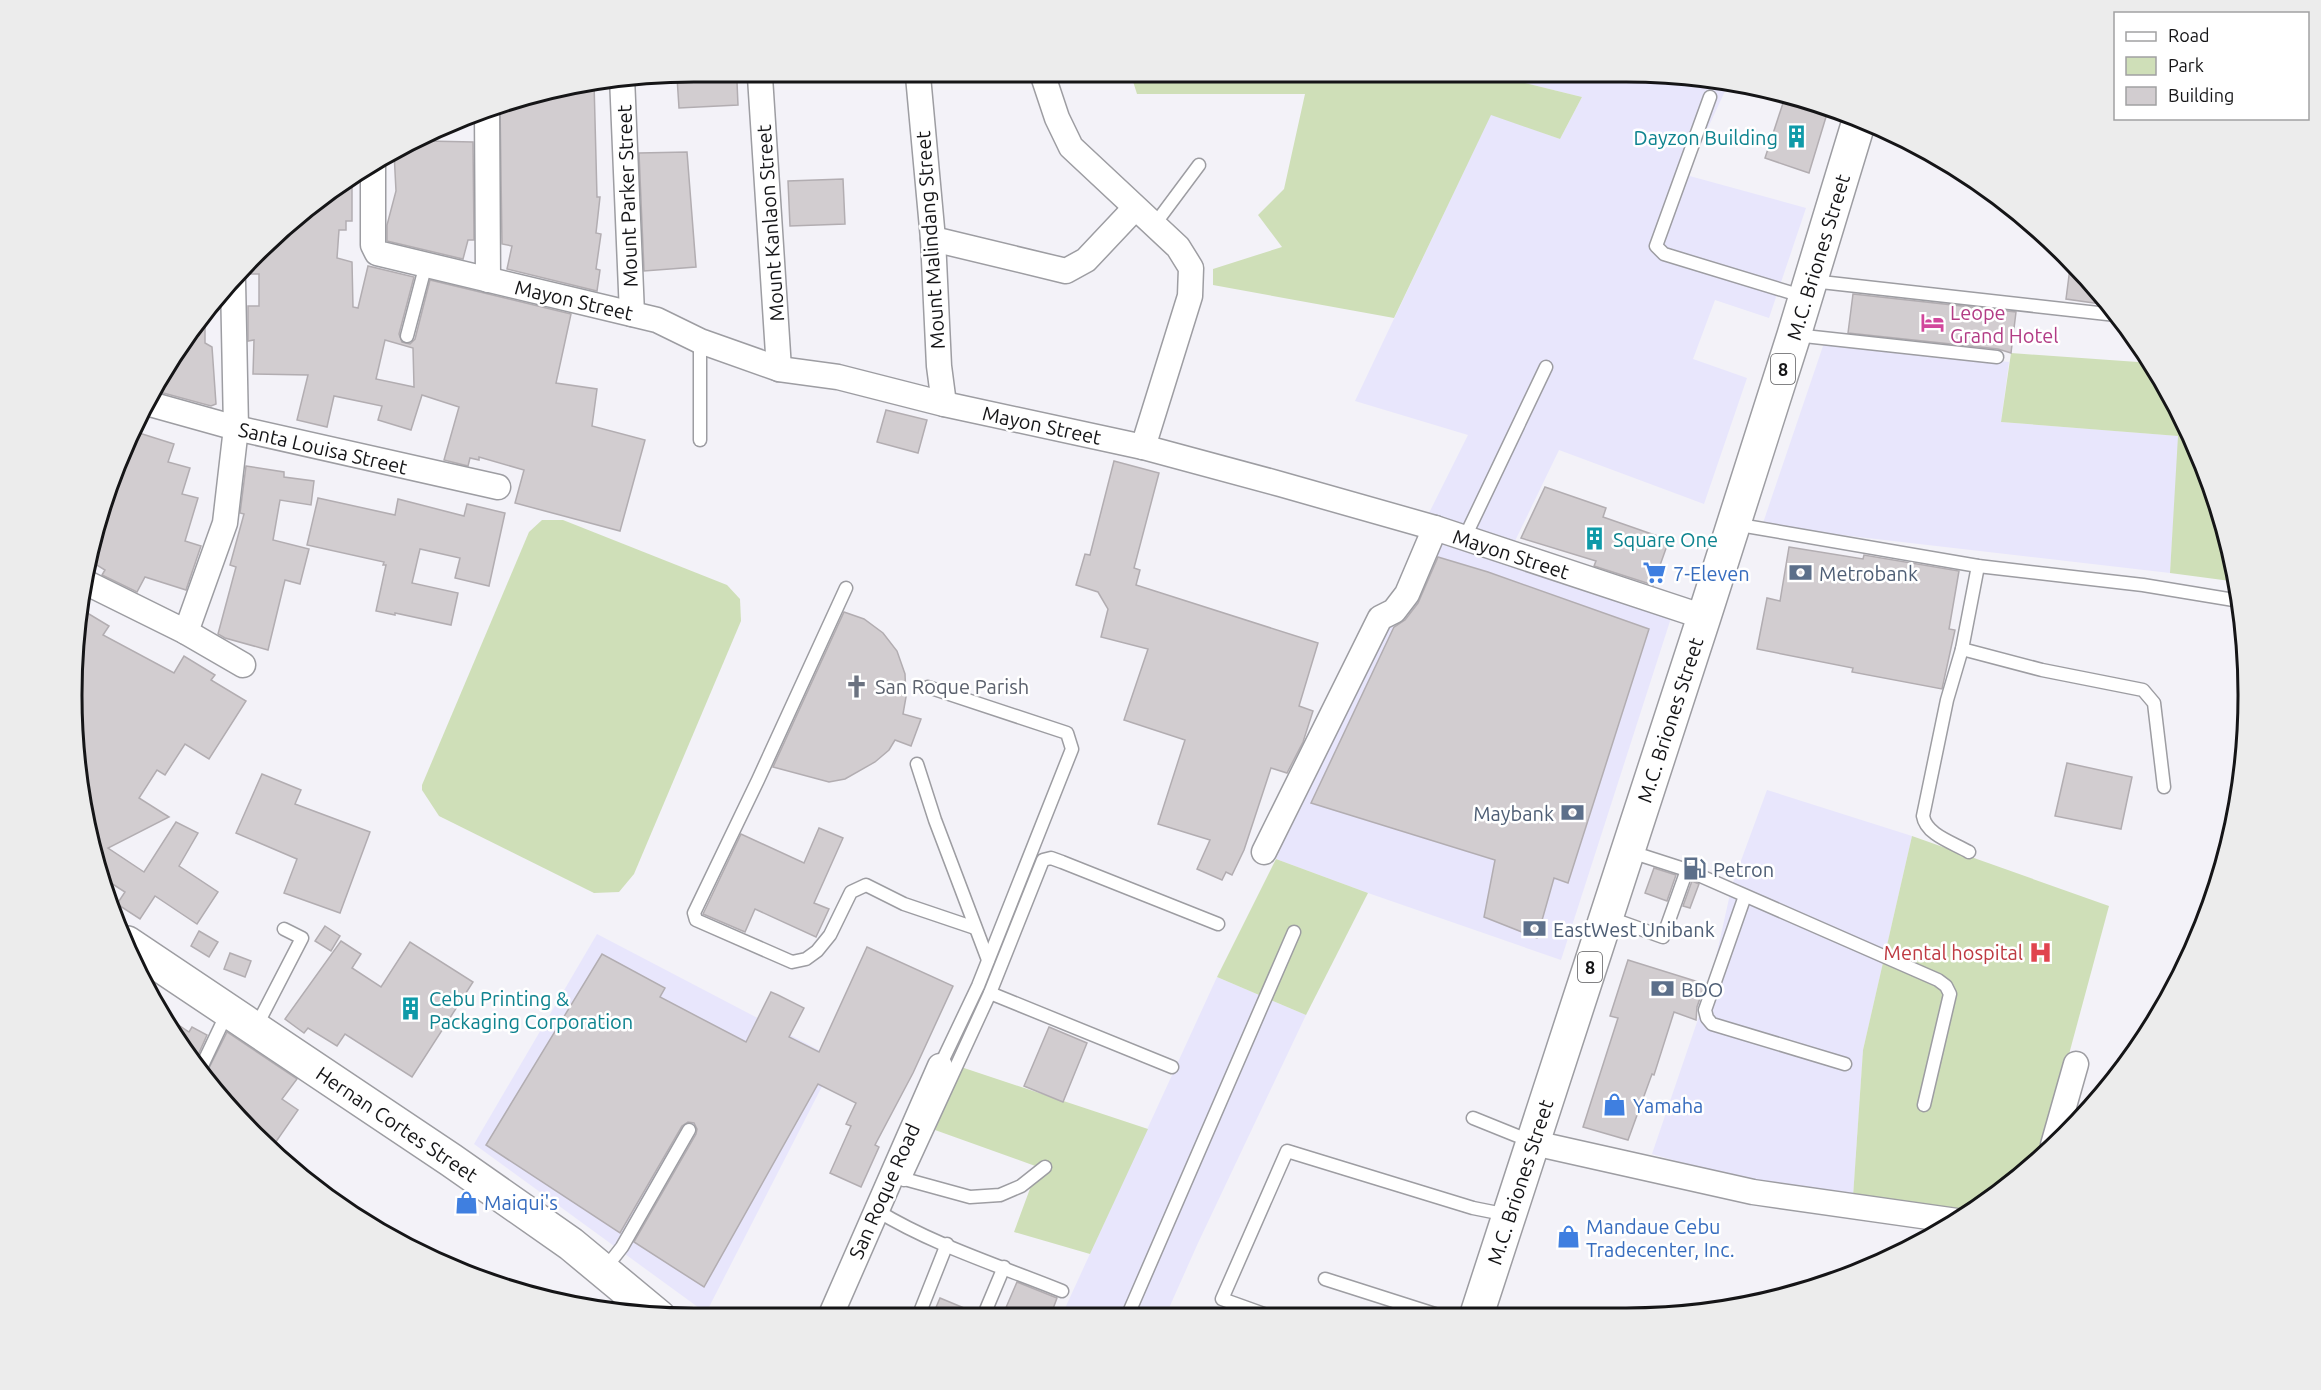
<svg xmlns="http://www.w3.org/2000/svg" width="2321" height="1390" font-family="Ubuntu,sans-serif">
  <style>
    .industrial { fill: #e8e6fc }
    .green { fill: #cfdfb8 }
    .building { fill: #d2cdd0; stroke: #b2adb1; stroke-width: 1.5; fill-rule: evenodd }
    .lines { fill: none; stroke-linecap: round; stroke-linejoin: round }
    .service-casing { stroke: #9d9da2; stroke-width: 15 }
    .minor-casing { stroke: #9d9da2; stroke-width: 27 }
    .secondary-casing { stroke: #9d9da2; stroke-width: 36 }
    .primary-casing { stroke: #9d9da2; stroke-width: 36 }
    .service { stroke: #fff; stroke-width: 12 }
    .minor { stroke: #fff; stroke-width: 24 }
    .secondary { stroke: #fff; stroke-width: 33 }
    .primary { stroke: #fff; stroke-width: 33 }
    .labels { text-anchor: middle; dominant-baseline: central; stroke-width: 5; stroke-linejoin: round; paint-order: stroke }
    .shield { fill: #fff; stroke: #5b5b5d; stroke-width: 1.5 }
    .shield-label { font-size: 18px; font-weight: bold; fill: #151517 }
    .culture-label { font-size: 20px; fill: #0d838f; stroke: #fff; text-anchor: start }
    .street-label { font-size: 20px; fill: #151517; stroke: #fff }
    .hotel-label { font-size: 20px; fill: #b23c85; stroke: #fff; text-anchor: start }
    .shop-label { font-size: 20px; fill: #366cbe; stroke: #fff; text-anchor: start }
    .service-label { font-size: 20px; fill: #4e5e75; stroke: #fff; text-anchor: start }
    .worship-label { font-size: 20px; fill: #5b616d; stroke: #fff; text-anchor: start }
    .health-label { font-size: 20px; fill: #be3a42; stroke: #fff; text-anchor: end }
    .rim { fill: none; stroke: #151517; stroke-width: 3 }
  </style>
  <rect width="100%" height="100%" fill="#f3f2f8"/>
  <g class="industrial">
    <polygon points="1667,73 1711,82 1726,89 1686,175 1806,208 1769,318 1715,300 1693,359 1747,378 1704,504 1559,450 1515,541 1429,513 1468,435 1355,401 1491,114 1560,139 1582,97 1489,74"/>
    <polygon points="1824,343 2009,362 2001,422 2179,436 2170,573 1762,526"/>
    <polygon points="1422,538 1671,618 1561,960 1368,893 1276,859"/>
    <polygon points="1767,790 1912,836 1863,1050 1853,1197 1757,1184 1652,1154 1710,984 1732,885"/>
    <polygon points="597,934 836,1059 706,1313 474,1144"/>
    <polygon points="1217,977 1306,1015 1198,1243 1165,1317 1061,1317"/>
  </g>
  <g class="green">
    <polygon points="1489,74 1582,97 1560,139 1491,115 1394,318 1213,285 1213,269 1282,247 1258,215 1284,189 1305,94 1137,94 1131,75"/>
    <polygon points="2011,353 2152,363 2202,457 2238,582 2170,573 2178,436 2001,422"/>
    <polygon points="542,520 563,520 727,585 740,599 741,621 634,874 619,892 594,893 439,816 422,790 422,785 529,532"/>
    <polygon points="1912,836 2109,906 2041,1158 1965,1215 1853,1197 1863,1050"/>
    <polygon points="1276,859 1368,893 1306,1015 1217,977"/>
    <polygon points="961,1067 1148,1129 1090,1254 1014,1232 1038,1167 935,1130"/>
  </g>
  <g class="building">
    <polygon points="677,77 733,77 733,82 737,82 738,105 679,108"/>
    <polygon points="594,82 597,197 600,197 596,233 601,234 596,269 600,270 597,291 507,269 512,246 502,244 500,104"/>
    <polygon points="1785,97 1829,107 1809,173 1765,158"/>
    <polygon points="427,133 427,141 473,142 474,240 468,240 463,259 387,241 387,225 396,191 394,152"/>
    <polygon points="687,152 696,267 644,271 639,153"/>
    <path d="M352,178V221H346V230H339L337,258L352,262L353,307L358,308L368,266L414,277L399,334L402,342L410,344L415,339L430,280L571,314L556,383L597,389L592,426L645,440L620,531L515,503L524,470L479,457V460L470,458L468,466L444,460L459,407L422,395L411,430L378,420L382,406L334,396L327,427L297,420L308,375L253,374L254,340L248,341V306H259V274H245L242,270L254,255L316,201ZM385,340L413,348L414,387L376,379Z"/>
    <polygon points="843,179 845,224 790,226 788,181"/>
    <polygon points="2071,260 2104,300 2108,305 2066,299"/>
    <polygon points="1853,294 2016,312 2011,353 1998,349 1848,333"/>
    <polygon points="205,314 205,343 212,347 216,404 211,406 156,391 177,349"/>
    <polygon points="886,410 927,420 918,453 877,442"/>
    <polygon points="136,432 174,444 168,462 190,468 182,494 198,498 185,541 201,546 186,590 145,577 137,592 102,575 105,570 90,561 105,495"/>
    <polygon points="1114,461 1159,473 1134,568 1140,570 1136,585 1318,643 1299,706 1313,711 1303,742 1287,773 1271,768 1244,850 1232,875 1226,872 1222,880 1197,869 1210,840 1158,824 1185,740 1124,720 1148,649 1101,637 1108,609 1098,592 1076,585 1085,554 1090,555"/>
    <polygon points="246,466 284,472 284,477 314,481 311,505 280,500 273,540 309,549 300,584 285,580 268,650 225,638 218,634 236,567 230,565 244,514 240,513"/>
    <polygon points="1545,487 1606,508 1603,517 1669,540 1653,585 1594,566 1596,561 1521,538"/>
    <polygon points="318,498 395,515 398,499 464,516 467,504 505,513 489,586 455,578 460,558 420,549 412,583 458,593 451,625 395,613 395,615 376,611 386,565 383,565 384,562 307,545"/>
    <polygon points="1789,547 1863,559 1864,555 1959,571 1949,629 1955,630 1942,689 1852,672 1853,668 1757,649 1767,598 1780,601"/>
    <polygon points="1438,557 1488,572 1649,629 1568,883 1554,878 1537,938 1484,917 1495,860 1311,803 1394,627 1405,620 1418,603"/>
    <polygon points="79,608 109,626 103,635 174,673 184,656 215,675 211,680 246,701 209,759 185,744 165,775 157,770 139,798 169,817 108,848 144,872 176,822 198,833 179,866 218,892 197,924 155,896 140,919 117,904 125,892 100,876 84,816 72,695"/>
    <polygon points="844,612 864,619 883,633 897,651 905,674 906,697 903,714 921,719 911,746 895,740 889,750 875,762 845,779 829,782 773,767"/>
    <polygon points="2067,763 2132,777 2121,829 2055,816"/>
    <polygon points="262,774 301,790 295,804 370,832 340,913 284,893 297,859 236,833"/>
    <polygon points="819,828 843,838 814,903 829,909 816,937 755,909 745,932 703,914 741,834 804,863"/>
    <polygon points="1654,868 1676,875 1667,901 1645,893"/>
    <polygon points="1692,881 1699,884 1690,908 1683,906"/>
    <polygon points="325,926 340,936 331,951 315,941"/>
    <polygon points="199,931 218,942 209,957 191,946"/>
    <polygon points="341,941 361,954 352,968 381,987 410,942 473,982 412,1077 345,1034 337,1046 308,1028 304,1033 285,1019"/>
    <polygon points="867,947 953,986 913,1073 875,1145 879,1147 861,1187 830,1173 851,1126 846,1124 856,1103 818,1084 704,1287 634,1242 696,1134 697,1129 694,1123 688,1122 682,1126 620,1233 486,1145 602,954 665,988 660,997 746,1042 771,992 778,995 804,1008 789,1037 819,1052"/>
    <polygon points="230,953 251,961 245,977 224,969"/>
    <polygon points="1628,960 1705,984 1697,1007 1696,1020 1674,1012 1654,1075 1652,1074 1628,1140 1583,1127 1618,1018 1610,1016"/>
    <polygon points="159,1012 189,1032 192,1027 207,1035 194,1064"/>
    <polygon points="1049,1027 1087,1043 1063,1102 1024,1086"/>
    <polygon points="227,1032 297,1079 282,1099 298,1110 271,1149 255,1136 204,1078"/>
    <polygon points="1017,1282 1057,1298 1050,1317 1002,1317"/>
    <polygon points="940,1298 976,1313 975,1317 932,1317"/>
  </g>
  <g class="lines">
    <defs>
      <g id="service">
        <polyline points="1710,97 1656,246 1664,254 1805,297"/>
        <polyline points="1155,224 1199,165"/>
        <polyline points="1812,281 2116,315"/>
        <polyline points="1795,335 1997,357"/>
        <polyline points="407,336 426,264"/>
        <polyline points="700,341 700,440"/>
        <polyline points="1734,524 1978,566 2143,585 2240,601"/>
        <polyline points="1464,539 1546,367"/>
        <polyline points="1978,566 1962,649 2042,670 2143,690 2154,703 2164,787"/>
        <polyline points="846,588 758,780 694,913 696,920 792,962 806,959 817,951 830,935 851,892 866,885 904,904 975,928"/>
        <path d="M1962,649L1947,700L1923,816C1926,835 1954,843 1969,852"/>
        <polyline points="928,687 1067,733 1072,749 978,986 940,1066"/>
        <polyline points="917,764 935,820 988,960"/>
        <polyline points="1628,851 1687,870 1938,980 1946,986 1950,994 1924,1105"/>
        <polyline points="1745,896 1705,1010 1707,1018 1712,1024 1845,1064"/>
        <polyline points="1607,917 1663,937 1687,870"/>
        <polyline points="990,993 1172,1067"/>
        <polyline points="256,1027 302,938 284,929"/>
        <polyline points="199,1072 227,1013"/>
        <polyline points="1473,1118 1530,1141"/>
        <polyline points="897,1177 970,1197 1000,1195 1021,1186 1045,1167"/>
        <polyline points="904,1180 990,993 1043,860 1051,858 1062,862 1218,924"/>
        <path d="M876,1210C933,1245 1000,1266 1062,1291"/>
        <polyline points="604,1270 622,1247 689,1130"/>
        <polyline points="1325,1279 1444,1317"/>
        <polyline points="918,1317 947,1244"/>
        <polyline points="983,1317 1004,1267"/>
        <polyline points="1127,1317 1294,932"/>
        <polyline points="1272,1317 1222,1299 1287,1151 1473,1208 1508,1215"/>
      </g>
      <g id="minor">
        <polyline points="918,76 933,239 939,366 944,404"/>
        <polyline points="1043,76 1057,118 1071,147 1178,247 1191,268 1190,296 1143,447"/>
        <polyline points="622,77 632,314"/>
        <polyline points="760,77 779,369"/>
        <polyline points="487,108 488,280"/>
        <polyline points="373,165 373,245 377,253 657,320 700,341 779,369 838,377 944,404 1143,447 1280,484 1435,528 1704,617"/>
        <polyline points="933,239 1066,271 1086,260 1135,208"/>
        <polyline points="150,404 236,428 498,487"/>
        <polyline points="85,582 186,632 243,665"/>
        <polyline points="186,632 225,523 236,428 233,281"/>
        <polyline points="1264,852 1380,618 1394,611 1407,594 1435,528"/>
        <polyline points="1534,1143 1753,1192 1957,1221"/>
        <polyline points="2053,1145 2076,1064"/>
        <polyline points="830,1317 940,1066"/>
      </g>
      <polyline id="secondary" points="127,943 451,1160 571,1244 659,1317"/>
      <polyline id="primary" points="1476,1317 1704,617 1794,335 1859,121"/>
    </defs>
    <use href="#service" class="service-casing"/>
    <use href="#minor" class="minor-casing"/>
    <use href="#secondary" class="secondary-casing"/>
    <use href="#primary" class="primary-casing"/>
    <use href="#service" class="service"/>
    <use href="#minor" class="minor"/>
    <use href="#secondary" class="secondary"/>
    <use href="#primary" class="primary"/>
  </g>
  <defs>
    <symbol id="building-bare" viewBox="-9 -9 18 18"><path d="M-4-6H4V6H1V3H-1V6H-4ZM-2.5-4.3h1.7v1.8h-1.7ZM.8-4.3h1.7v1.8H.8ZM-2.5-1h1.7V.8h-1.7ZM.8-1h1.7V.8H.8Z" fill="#0f9aa8" stroke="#fff" stroke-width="2.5" paint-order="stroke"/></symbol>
    <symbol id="hotel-bare" viewBox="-9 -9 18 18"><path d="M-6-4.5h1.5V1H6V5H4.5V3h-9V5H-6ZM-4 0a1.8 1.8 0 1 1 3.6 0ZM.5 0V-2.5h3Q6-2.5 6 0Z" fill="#d1479c" stroke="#fff" stroke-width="2.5" paint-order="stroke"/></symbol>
    <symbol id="supermarket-bare" viewBox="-9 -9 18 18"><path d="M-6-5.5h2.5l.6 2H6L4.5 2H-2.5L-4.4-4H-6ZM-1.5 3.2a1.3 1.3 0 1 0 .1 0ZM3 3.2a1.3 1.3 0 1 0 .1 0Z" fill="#3f7fe0" stroke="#fff" stroke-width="2.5" paint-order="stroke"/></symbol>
    <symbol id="bank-bare" viewBox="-9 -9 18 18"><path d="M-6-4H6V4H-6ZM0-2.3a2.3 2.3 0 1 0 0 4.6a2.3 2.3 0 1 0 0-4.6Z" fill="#5c6f8a" stroke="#fff" stroke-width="2.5" paint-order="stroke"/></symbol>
    <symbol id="church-bare" viewBox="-9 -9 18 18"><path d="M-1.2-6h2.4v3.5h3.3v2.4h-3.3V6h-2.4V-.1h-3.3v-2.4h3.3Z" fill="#6b7280" stroke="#fff" stroke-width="2.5" paint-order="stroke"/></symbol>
    <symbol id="fuel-bare" viewBox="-9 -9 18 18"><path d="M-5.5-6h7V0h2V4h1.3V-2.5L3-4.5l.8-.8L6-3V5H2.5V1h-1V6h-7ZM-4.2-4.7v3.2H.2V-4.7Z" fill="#5c6f8a" stroke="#fff" stroke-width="2.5" paint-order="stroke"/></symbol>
    <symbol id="hospital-bare" viewBox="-9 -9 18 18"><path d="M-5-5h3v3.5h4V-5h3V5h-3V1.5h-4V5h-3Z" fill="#e0444e" stroke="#fff" stroke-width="2.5" paint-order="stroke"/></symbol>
    <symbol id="shop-bare" viewBox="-9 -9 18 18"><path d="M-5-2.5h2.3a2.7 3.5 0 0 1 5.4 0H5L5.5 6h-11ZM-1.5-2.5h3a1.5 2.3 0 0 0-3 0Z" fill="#3f7fe0" stroke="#fff" stroke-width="2.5" paint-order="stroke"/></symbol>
  </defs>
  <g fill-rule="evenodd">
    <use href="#building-bare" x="1780" y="120" width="33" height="33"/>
    <use href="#hotel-bare" x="1916" y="306" width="33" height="33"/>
    <use href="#building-bare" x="1578" y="522" width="33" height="33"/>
    <use href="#supermarket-bare" x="1638" y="556" width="33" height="33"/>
    <use href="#bank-bare" x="1784" y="556" width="33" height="33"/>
    <use href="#church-bare" x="840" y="670" width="33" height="33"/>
    <use href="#bank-bare" x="1556" y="796" width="33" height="33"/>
    <use href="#fuel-bare" x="1678" y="852" width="33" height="33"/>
    <use href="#bank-bare" x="1518" y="912" width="33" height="33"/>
    <use href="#hospital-bare" x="2024" y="936" width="33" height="33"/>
    <use href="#bank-bare" x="1646" y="972" width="33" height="33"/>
    <use href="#building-bare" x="394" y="992" width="33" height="33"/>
    <use href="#shop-bare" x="1598" y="1088" width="33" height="33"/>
    <use href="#shop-bare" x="450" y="1186" width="33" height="33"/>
    <use href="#shop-bare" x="1552" y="1220" width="33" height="33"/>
  </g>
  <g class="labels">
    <g class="shield">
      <rect x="1771" y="354" width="24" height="30" rx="4.5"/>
      <rect x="1578" y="952" width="24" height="30" rx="4.5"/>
    </g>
    <g class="shield-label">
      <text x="1783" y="369">8</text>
      <text x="1590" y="967">8</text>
    </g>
    <g class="culture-label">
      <text x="1778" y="137" text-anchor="end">Dayzon Building</text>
      <text x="1613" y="539">Square One</text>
      <text x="429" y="998">Cebu Printing &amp;<tspan x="429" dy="23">Packaging Corporation</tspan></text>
    </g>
    <g class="street-label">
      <text transform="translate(627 196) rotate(-92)">Mount Parker Street</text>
      <text transform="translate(770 223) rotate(-94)">Mount Kanlaon Street</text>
      <text transform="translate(930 240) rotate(-94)">Mount Malindang Street</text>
      <text transform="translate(1818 257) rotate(-73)">M.C. Briones Street</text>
      <text transform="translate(574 300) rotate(13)">Mayon Street</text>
      <text transform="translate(1042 425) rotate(12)">Mayon Street</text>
      <text transform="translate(323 448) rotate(13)">Santa Louisa Street</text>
      <text transform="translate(1511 554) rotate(18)">Mayon Street</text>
      <text transform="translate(1670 720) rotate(-72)">M.C. Briones Street</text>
      <text transform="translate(397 1124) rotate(34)">Hernan Cortes Street</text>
      <text transform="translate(1520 1182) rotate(-72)">M.C. Briones Street</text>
      <text transform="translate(884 1191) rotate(-66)">San Roque Road</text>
    </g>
    <g class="hotel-label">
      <text x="1950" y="312">Leope<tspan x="1950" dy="23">Grand Hotel</tspan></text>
    </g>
    <g class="shop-label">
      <text x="1673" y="573">7-Eleven</text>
      <text x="1633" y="1105">Yamaha</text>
      <text x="484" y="1202">Maiqui's</text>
      <text x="1586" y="1226">Mandaue Cebu<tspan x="1586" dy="23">Tradecenter, Inc.</tspan></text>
    </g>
    <g class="service-label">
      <text x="1819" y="573">Metrobank</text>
      <text x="1554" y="813" text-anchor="end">Maybank</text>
      <text x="1713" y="869">Petron</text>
      <text x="1553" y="929">EastWest Unibank</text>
      <text x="1681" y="989">BDO</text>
    </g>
    <g class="worship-label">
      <text x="875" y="686">San Roque Parish</text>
    </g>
    <g class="health-label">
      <text x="2023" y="952">Mental hospital</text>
    </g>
  </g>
  <path d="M0 0H2321V1390H0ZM694 82H1626A612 612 0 0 1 2238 694V696A612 612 0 0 1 1626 1308H694A612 612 0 0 1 82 696V694A612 612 0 0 1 694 82Z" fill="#ececec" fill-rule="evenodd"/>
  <path class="rim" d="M694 82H1626A612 612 0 0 1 2238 694V696A612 612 0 0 1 1626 1308H694A612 612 0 0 1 82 696V694A612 612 0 0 1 694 82Z"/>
  <rect x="2114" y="12" width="195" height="108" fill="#ffffff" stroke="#a1a1a2" stroke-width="1.5"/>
  <rect x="2126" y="32" width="30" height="9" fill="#ffffff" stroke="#a1a1a2" stroke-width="1.5"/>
  <text x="2168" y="42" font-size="18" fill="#151517">Road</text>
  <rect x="2126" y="57" width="30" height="18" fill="#cfdfb8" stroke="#a1a1a2" stroke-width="1.5"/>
  <text x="2168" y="72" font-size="18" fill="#151517">Park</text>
  <rect x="2126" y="87" width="30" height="18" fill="#d2cdd0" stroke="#a1a1a2" stroke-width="1.5"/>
  <text x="2168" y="102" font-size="18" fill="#151517">Building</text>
</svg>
